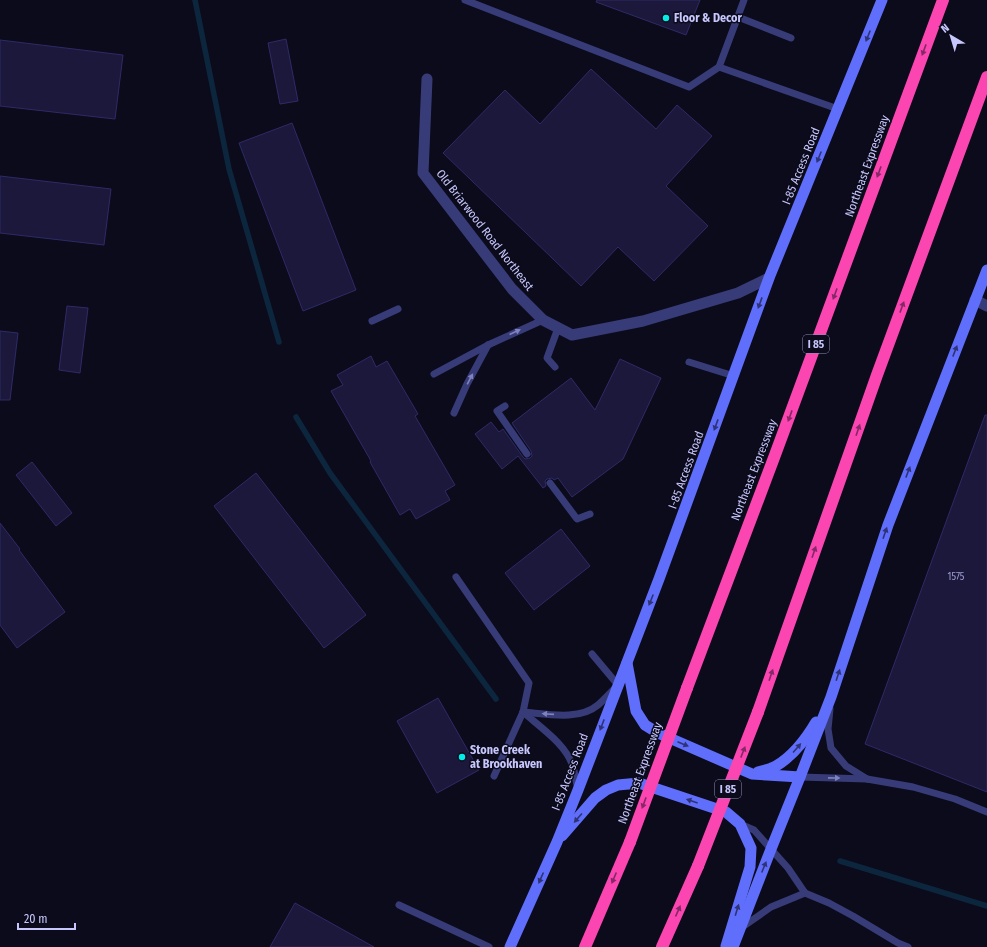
<svg xmlns="http://www.w3.org/2000/svg" width="987" height="947" font-family="'Fira Sans Condensed',sans-serif">
  <style>
    .lines { fill: none; stroke-linecap: round; stroke-linejoin: round }
    .stream { stroke: #0c263e; stroke-width: 5.5 }
    .building { fill: #1b183c; stroke: #2f2a67 }
    .service { stroke: #373c79; stroke-width: 7 }
    .minor { stroke: #373c79; stroke-width: 11 }
    .secondary { stroke: #606efc; stroke-width: 11 }
    .motorway { stroke: #fb45b1; stroke-width: 12 }
    .motorway-bridge { stroke: #fb45b1; stroke-width: 12 }
    .oneway { fill: #2e3375 }
    .oneway2 { fill: #842866 }
    .oneway3 { fill: #7f82bc }
    .poi-dot { fill: #05ebe7; stroke: #0c0b1b; stroke-width: 1.5 }
    .labels { text-anchor: middle; dominant-baseline: central; stroke-width: 3; stroke-linejoin: round; paint-order: stroke }
    .number-label { font-size: 10px; fill: #9c9bce }
    .shield { fill: #0c0b1b; stroke: #8f8fba; stroke-width: 1 }
    .shield-label { font-size: 11px; font-weight: bold; fill: #c7c7fe }
    .poi-label { font-size: 12px; font-weight: bold; fill: #c7c7fe; stroke: #0c0b1b; text-anchor: start }
    .street-label { font-size: 12px; fill: #c7c7fe; stroke: #0c0b1b }
  </style>
  <rect width="100%" height="100%" fill="#0c0b1b"/>
  <g class="lines">
    <g class="stream">
      <polyline points="195,0 229,169 279,342"/>
      <polyline points="296,417 330,473 496,699"/>
      <polyline points="840,861 987,906"/>
    </g>
  </g>
  <g class="building">
    <polygon points="597,0 700,0 686,35 596,2"/>
    <polygon points="286,39 298,101 280,104 268,43"/>
    <polygon points="0,40 123,55 115,119 0,106"/>
    <polygon points="591,69 656,129 677,105 712,136 666,186 708,226 654,281 618,247 581,286 443,153 505,90 540,124"/>
    <polygon points="292,123 356,290 303,311 239,143"/>
    <polygon points="0,176 111,189 104,245 0,233"/>
    <polygon points="67,306 88,308 80,373 59,370"/>
    <polygon points="0,331 18,333 10,400 0,400"/>
    <polygon points="371,356 376,367 387,361 418,414 415,416 455,485 445,491 450,500 416,519 410,509 400,515 370,462 371,461 331,391 343,385 337,375"/>
    <polygon points="620,359 661,378 623,459 572,497 558,478 554,480 552,478 547,479 545,481 546,486 543,488 518,456 502,469 475,434 491,422 499,432 503,429 523,457 525,459 530,458 532,456 531,451 512,423 571,378 595,410"/>
    <polygon points="985,415 987,415 987,792 865,744"/>
    <polygon points="32,462 72,513 56,526 16,475"/>
    <polygon points="256,473 366,615 324,648 214,506"/>
    <polygon points="0,523 20,549 19,550 65,612 17,648 0,625"/>
    <polygon points="561,529 590,566 534,610 505,573"/>
    <polygon points="438,698 479,770 437,793 397,721"/>
    <polygon points="295,903 374,947 270,947"/>
  </g>
  <g class="lines">
    <g class="service">
      <polyline points="465,0 689,87 719,67"/>
      <polyline points="744,0 719,67 838,109"/>
      <polyline points="738,17 791,38"/>
      <polyline points="372,321 398,309"/>
      <polyline points="689,362 734,376"/>
      <polyline points="555,367 547,358 558,328"/>
      <polyline points="434,374 488,345 543,320"/>
      <polyline points="505,406 497,411 527,454"/>
      <polyline points="454,413 467,384 488,345"/>
      <polyline points="550,483 577,519 590,514"/>
      <polyline points="456,577 529,683 523,712 494,776"/>
      <polyline points="830,709 828,729 831,748 846,766 867,779"/>
      <path d="M523,712C547,714 579,721 598,705C605,699 612,691 618,685L592,654"/>
      <path d="M523,712C540,727 567,745 573,767C575,774 576,782 578,789"/>
      <polyline points="800,777 867,779 913,787 955,799 987,812"/>
      <polyline points="740,824 754,830 788,868 805,893 829,903 853,916 898,943 908,947"/>
      <polyline points="399,905 489,947"/>
      <polyline points="741,928 771,907 805,893"/>
    </g>
    <g class="minor">
      <polyline points="427,79 423,173 512,289 543,320 572,335 643,321 738,293 769,278"/>
      <polyline points="975,300 987,306"/>
    </g>
    <g class="secondary">
      <polyline points="627,663 636,711 645,725 658,733 752,774 800,777"/>
      <path d="M758,772C764,770 771,769 776,766C793,756 806,739 816,722"/>
      <polyline points="562,836 595,798 606,790 618,785 639,783 726,812 740,824 751,848 750,867 726,946"/>
      <polyline points="510,947 557,842 578,790 659,579 769,278 882,0"/>
      <polyline points="733,947 771,849 800,777 831,697 888,525 987,270"/>
    </g>
    <g class="motorway">
      <polyline points="687,688 775,455 943,0"/>
      <polyline points="758,712 877,375 987,77"/>
      <polyline points="585,947 630,842"/>
      <polyline points="662,947 698,866"/>
    </g>
    <g class="motorway-bridge">
      <polyline points="630,842 687,688"/>
      <polyline points="698,866 758,712"/>
    </g>
  </g>
  <defs><path id="oneway-solid" d="M-6-.8H1V-3.2L6.5 0L1 3.2V.8H-6Z"/></defs>
  <g class="oneway">
    <use href="#oneway-solid" transform="translate(868 36) rotate(112)"/>
    <use href="#oneway-solid" transform="translate(819 157) rotate(112)"/>
    <use href="#oneway-solid" transform="translate(760 303) rotate(110)"/>
    <use href="#oneway-solid" transform="translate(955 351) rotate(-69)"/>
    <use href="#oneway-solid" transform="translate(716 425) rotate(110)"/>
    <use href="#oneway-solid" transform="translate(908 472) rotate(-69)"/>
    <use href="#oneway-solid" transform="translate(885 533) rotate(-71)"/>
    <use href="#oneway-solid" transform="translate(651 600) rotate(112)"/>
    <use href="#oneway-solid" transform="translate(838 675) rotate(-72)"/>
    <use href="#oneway-solid" transform="translate(602 725) rotate(111)"/>
    <use href="#oneway-solid" transform="translate(683 744) rotate(23)"/>
    <use href="#oneway-solid" transform="translate(797 748) rotate(-49)"/>
    <use href="#oneway-solid" transform="translate(692 801) rotate(-161)"/>
    <use href="#oneway-solid" transform="translate(578 818) rotate(131)"/>
    <use href="#oneway-solid" transform="translate(764 867) rotate(-68)"/>
    <use href="#oneway-solid" transform="translate(541 878) rotate(114)"/>
    <use href="#oneway-solid" transform="translate(737 910) rotate(-73)"/>
  </g>
  <g class="oneway2">
    <use href="#oneway-solid" transform="translate(924 50) rotate(110)"/>
    <use href="#oneway-solid" transform="translate(879 172) rotate(110)"/>
    <use href="#oneway-solid" transform="translate(835 294) rotate(110)"/>
    <use href="#oneway-solid" transform="translate(902 307) rotate(-70)"/>
    <use href="#oneway-solid" transform="translate(790 416) rotate(110)"/>
    <use href="#oneway-solid" transform="translate(858 430) rotate(-71)"/>
    <use href="#oneway-solid" transform="translate(814 552) rotate(-71)"/>
    <use href="#oneway-solid" transform="translate(771 675) rotate(-71)"/>
    <use href="#oneway-solid" transform="translate(743 752) rotate(-69)"/>
    <use href="#oneway-solid" transform="translate(644 803) rotate(110)"/>
    <use href="#oneway-solid" transform="translate(614 878) rotate(113)"/>
    <use href="#oneway-solid" transform="translate(678 911) rotate(-66)"/>
  </g>
  <g class="oneway3">
    <use href="#oneway-solid" transform="translate(515 332) rotate(-25)"/>
    <use href="#oneway-solid" transform="translate(470 379) rotate(-62)"/>
    <use href="#oneway-solid" transform="translate(548 714) rotate(-176)"/>
    <use href="#oneway-solid" transform="translate(834 778) rotate(1)"/>
  </g>
  <g class="poi-dot">
    <circle cx="666" cy="18" r="4"/>
    <circle cx="462" cy="757" r="4"/>
  </g>
  <g class="labels">
    <g class="number-label">
      <text x="956" y="577">1575</text>
    </g>
    <g class="shield">
      <rect x="803" y="335" width="26" height="18" rx="3"/>
      <rect x="715" y="780" width="26" height="18" rx="3"/>
    </g>
    <g class="shield-label">
      <text x="816" y="344">I 85</text>
      <text x="728" y="789">I 85</text>
    </g>
    <g class="poi-label">
      <text x="674" y="18">Floor &amp; Decor</text>
      <text x="470" y="750">Stone Creek<tspan x="470" dy="14">at Brookhaven</tspan></text>
    </g>
    <g class="street-label">
      <text transform="translate(801 166) rotate(-68)">I-85 Access Road</text>
      <text transform="translate(867 166) rotate(-70)">Northeast Expressway</text>
      <text transform="translate(485 230) rotate(52)">Old Briarwood Road Northeast</text>
      <text transform="translate(686 470) rotate(-70)">I-85 Access Road</text>
      <text transform="translate(754 470) rotate(-69)">Northeast Expressway</text>
      <text transform="translate(570 772) rotate(-69)">I-85 Access Road</text>
      <text transform="translate(640 773) rotate(-70)">Northeast Expressway</text>
    </g>
  </g>
  <g transform="translate(951 36) rotate(322)" stroke="#0c0b1b" stroke-width="3" paint-order="stroke">
  <path d="M0-3L7 15L0 10L-7 15Z" fill="#c7c7fe"/>
  <text y="-6" font-size="11" font-weight="bold" text-anchor="middle" fill="#c7c7fe">N</text>
  </g>
  <path d="M18 923v6h57v-6" fill="none" stroke="#c7c7fe" stroke-width="2"/>
  <text x="24" y="923" font-size="12" fill="#c7c7fe" stroke="#0c0b1b" stroke-width="3" paint-order="stroke">20 m</text>
</svg>
